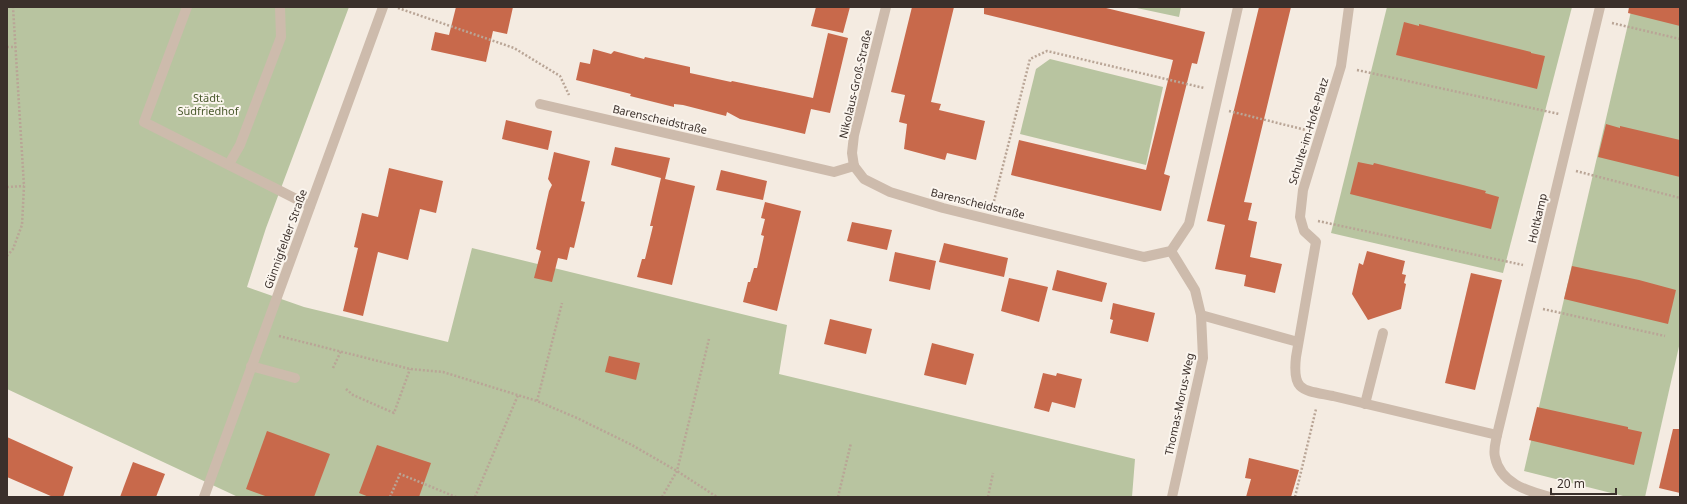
<svg xmlns="http://www.w3.org/2000/svg" width="1687" height="504" font-family="'Noto Sans',sans-serif">
  <style>
    .green { fill: #b8c4a0 }
    .building { fill: #c8694b }
    .lines { fill: none; stroke-linecap: round; stroke-linejoin: round }
    .path { stroke: #b9a596; stroke-width: 2.5; stroke-dasharray: 2 2; stroke-linecap: butt }
    .minor { stroke: #cdbbac; stroke-width: 10 }
    .labels { text-anchor: middle; dominant-baseline: central; stroke-width: 4; stroke-linejoin: round; paint-order: stroke }
    .street-label { font-size: 11px; fill: #3b302b; stroke: #fbf5ee }
    .park-label { font-size: 11px; fill: #4a5a2e; stroke: #fbf5ee }
  </style>
  <rect width="100%" height="100%" fill="#f4ebe1"/>
  <g class="green">
    <polygon points="7,7 349,7 266,228 247,287 304,307 448,342 472,248 787,325 779,374 1135,459 1132,497 238,497 7,389"/>
    <polygon points="1132,7 1181,7 1179,17"/>
    <polygon points="1387,7 1572,7 1503,273 1331,233"/>
    <polygon points="1632,7 1680,7 1680,342 1645,497 1627,497 1524,471"/>
    <polygon points="1050,59 1163,87 1146,165 1020,134 1036,69"/>
  </g>
  <g class="building">
    <polygon points="456,7 513,7 507,34 493,31 486,62 431,50 435,32 449,35"/>
    <polygon points="816,7 850,7 843,33 811,26"/>
    <polygon points="912,7 954,7 931,102 941,104 939,110 985,121 976,160 947,153 945,160 904,149 907,124 899,122 905,95 891,92"/>
    <polygon points="984,7 1102,7 1205,32 1197,64 1192,63 1164,174 1170,176 1161,211 1011,175 1019,140 1146,170 1173,60 984,14"/>
    <polygon points="1259,7 1291,7 1244,202 1252,203 1248,220 1257,222 1250,257 1282,264 1275,293 1244,286 1246,275 1215,269 1225,225 1207,221"/>
    <polygon points="1629,7 1680,7 1680,26 1628,13"/>
    <polygon points="1404,22 1419,26 1419,24 1531,52 1531,53 1545,56 1537,89 1396,55"/>
    <polygon points="828,33 848,38 830,113 811,109 805,134 740,119 727,112 726,116 683,105 674,104 674,107 630,96 631,94 576,80 580,62 590,64 593,49 611,54 614,51 644,59 645,57 690,67 690,73 731,82 732,81 813,98"/>
    <polygon points="506,120 552,131 548,150 502,139"/>
    <polygon points="1606,124 1620,128 1620,126 1680,140 1680,177 1598,157"/>
    <polygon points="615,147 670,158 665,179 695,186 672,285 637,277 642,259 645,259 653,226 650,226 661,178 611,165"/>
    <polygon points="554,152 590,161 581,201 585,202 574,248 570,247 567,260 558,258 552,282 534,278 541,251 536,249 549,191 552,185 548,179"/>
    <polygon points="1358,162 1373,165 1374,163 1463,185 1486,191 1485,193 1499,197 1491,229 1350,194"/>
    <polygon points="389,168 443,181 436,213 420,209 408,260 378,252 363,316 343,311 358,248 354,247 362,213 378,217"/>
    <polygon points="721,170 767,181 763,200 716,190"/>
    <polygon points="765,202 801,211 777,311 743,302 748,282 750,282 754,268 757,268 764,236 761,235 765,219 761,218"/>
    <polygon points="852,222 892,230 887,250 847,241"/>
    <polygon points="944,243 1008,258 1004,277 939,262"/>
    <polygon points="1367,251 1405,261 1402,274 1406,275 1404,283 1406,284 1401,309 1368,320 1352,294 1359,263 1363,265"/>
    <polygon points="895,252 936,261 930,290 889,281"/>
    <polygon points="1572,266 1639,280 1676,290 1668,324 1564,299"/>
    <polygon points="1057,270 1107,283 1102,302 1052,290"/>
    <polygon points="1471,273 1502,280 1475,390 1445,383"/>
    <polygon points="1009,278 1048,287 1039,322 1001,311"/>
    <polygon points="1113,303 1155,313 1148,342 1110,333 1113,320 1110,319"/>
    <polygon points="830,319 872,329 866,354 824,344"/>
    <polygon points="932,343 974,354 966,385 924,375"/>
    <polygon points="609,356 640,363 636,380 605,372"/>
    <polygon points="1043,373 1056,376 1057,373 1082,379 1075,408 1052,402 1049,412 1034,408"/>
    <polygon points="1537,407 1628,427 1628,429 1642,432 1634,465 1529,440"/>
    <polygon points="1673,429 1680,429 1680,493 1659,488"/>
    <polygon points="267,431 330,454 314,497 268,497 246,489"/>
    <polygon points="7,437 73,467 63,497 53,497 7,477"/>
    <polygon points="377,445 431,463 419,497 369,497 359,493"/>
    <polygon points="1249,458 1299,470 1291,497 1246,497 1251,479 1245,478"/>
    <polygon points="133,462 165,474 156,497 120,497"/>
  </g>
  <g class="lines">
    <g class="path">
      <polyline points="398,8 514,48 560,76 569,95"/>
      <polyline points="1612,23 1680,39"/>
      <polyline points="7,47 16,47"/>
      <polyline points="1357,70 1559,114"/>
      <polyline points="1229,111 1306,130"/>
      <polyline points="1576,171 1680,198"/>
      <polyline points="7,187 24,186"/>
      <polyline points="993,205 1030,59 1047,51 1204,88"/>
      <polyline points="1318,221 1523,265"/>
      <polyline points="7,256 13,249 22,225 24,186 13,7"/>
      <polyline points="1543,309 1665,336"/>
      <polyline points="279,336 410,369 443,372 537,401 577,418 630,444 677,471 717,497"/>
      <polyline points="333,368 341,351"/>
      <polyline points="346,389 353,395 394,413 410,369"/>
      <polyline points="537,401 562,303"/>
      <polyline points="390,497 400,474 456,497"/>
      <polyline points="475,497 518,395"/>
      <polyline points="662,497 677,471 709,339"/>
      <polyline points="838,497 851,443"/>
      <polyline points="988,497 993,473"/>
      <polyline points="1295,497 1316,409"/>
    </g>
    <g class="minor">
      <polyline points="187,7 144,122 310,206"/>
      <path d="M1349,7L1341,66L1303,190L1300,217L1304,231L1316,242L1296,357C1292,392 1303,390 1333,396L1497,435C1496,441 1493,450 1495,457C1500,483 1527,491 1550,497"/>
      <polyline points="540,104 834,172 854,166"/>
      <polyline points="229,164 240,145 281,37 280,7"/>
      <polyline points="854,166 864,179 890,192 943,208 1144,257 1171,251 1189,224 1238,7"/>
      <polyline points="854,166 852,153 854,135 886,7"/>
      <polyline points="1171,251 1195,290 1201,315 1203,358 1172,497"/>
      <polyline points="1201,315 1298,342"/>
      <polyline points="251,366 295,378"/>
      <polyline points="1365,404 1383,333"/>
      <polyline points="1497,435 1600,7"/>
      <polyline points="204,497 383,7"/>
    </g>
  </g>
  <g class="labels">
    <g class="street-label">
      <text transform="translate(855 84) rotate(-77)">Nikolaus-Groß-Straße</text>
      <text transform="translate(660 119) rotate(13)">Barenscheidstraße</text>
      <text transform="translate(1308 131) rotate(-73)">Schulte-im-Hofe-Platz</text>
      <text transform="translate(978 203) rotate(14)">Barenscheidstraße</text>
      <text transform="translate(1537 218) rotate(-77)">Holtkamp</text>
      <text transform="translate(285 239) rotate(-70)">Günnigfelder Straße</text>
      <text transform="translate(1179 404) rotate(-78)">Thomas-Morus-Weg</text>
    </g>
    <g class="park-label">
      <text x="208" y="97">Städt.<tspan x="208" dy="13">Südfriedhof</tspan></text>
    </g>
  </g>
  <rect width="1687" height="504" fill="none" stroke="#3b302b" stroke-width="16"/>
  <path d="M1551 488v6h65v-6" fill="none" stroke="#3b302b" stroke-width="2"/>
  <text x="1557" y="488" font-size="12" fill="#3b302b" stroke="#fbf5ee" stroke-width="3" paint-order="stroke">20 m</text>
</svg>
